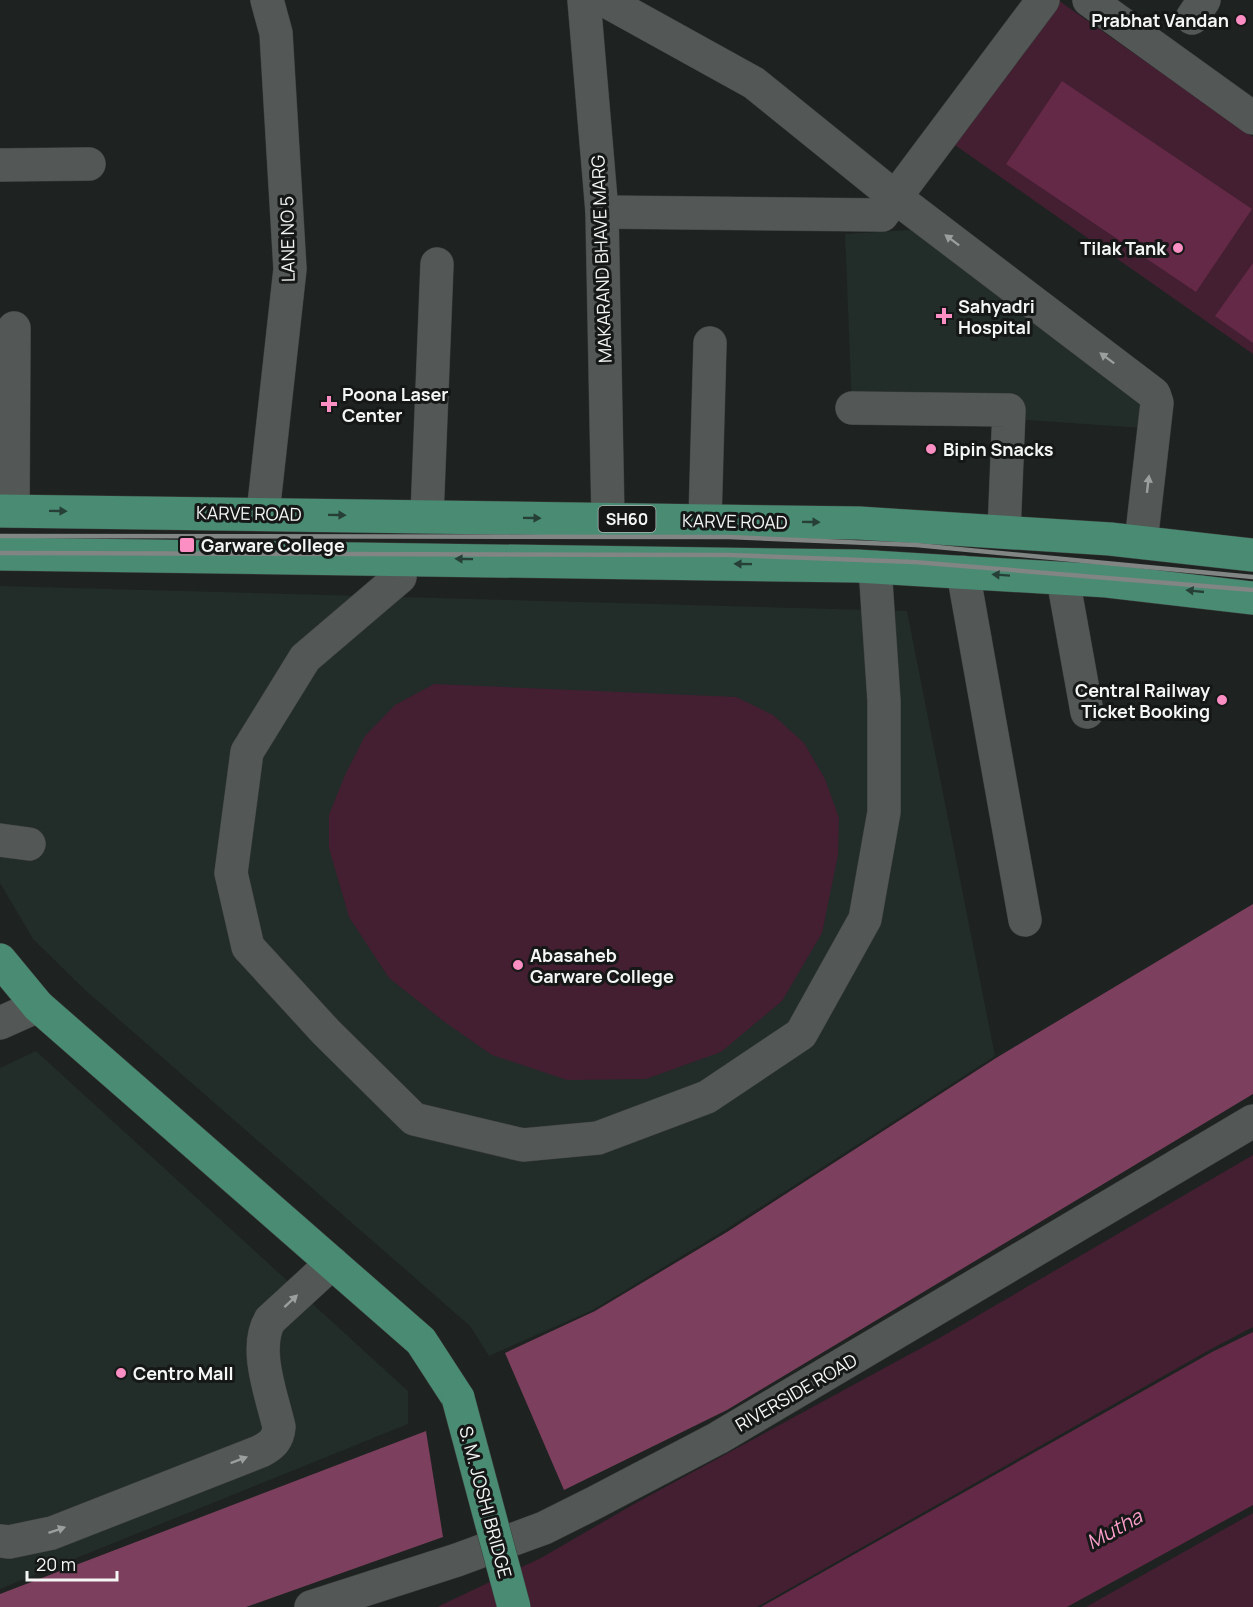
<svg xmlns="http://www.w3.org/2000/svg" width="1253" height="1607" font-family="Manrope,sans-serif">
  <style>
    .built { fill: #222c28 }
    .green { fill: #431f31 }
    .forest { fill: #7c3f5d }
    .water { fill: #642947 }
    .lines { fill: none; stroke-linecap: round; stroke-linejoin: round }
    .minor-casing { stroke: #3c3f3d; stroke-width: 34 }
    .major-casing { stroke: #3c3f3d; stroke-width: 34 }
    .minor { stroke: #535856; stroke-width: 33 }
    .major { stroke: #498b73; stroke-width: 33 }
    .rail { stroke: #818583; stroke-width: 4.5 }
    .major-bridge-casing { stroke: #3c3f3d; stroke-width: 34; stroke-linecap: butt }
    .major-bridge { stroke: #498b73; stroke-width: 33 }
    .oneway { fill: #9b9f9d }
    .oneway2 { fill: #274037 }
    .poi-dot { fill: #fb8fc3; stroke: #151817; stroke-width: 2 }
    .labels { text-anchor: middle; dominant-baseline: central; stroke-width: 6; stroke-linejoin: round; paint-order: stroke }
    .shield { fill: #151817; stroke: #b0b3b2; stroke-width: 1.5 }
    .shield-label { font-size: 16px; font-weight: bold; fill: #f3f6f4 }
    .poi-label { font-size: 18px; font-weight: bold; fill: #f3f6f4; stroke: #151817; text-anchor: start }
    .street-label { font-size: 18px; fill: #f3f6f4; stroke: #151817 }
    .water-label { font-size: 20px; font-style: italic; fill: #fb9eca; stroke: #151817 }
  </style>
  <rect width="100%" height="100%" fill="#1e2220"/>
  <g class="built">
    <polygon points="926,229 1148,399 1142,428 852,408 845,234"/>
    <polygon points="0,586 907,611 995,1056 725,1230 593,1310 489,1356 470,1326 85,990 33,939 0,883"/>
    <polygon points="36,1051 408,1391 408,1424 0,1589 0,1068"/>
  </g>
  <g class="green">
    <polygon points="1058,0 1253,137 1253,354 952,143"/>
    <polygon points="434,684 736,697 773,715 804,743 825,779 839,818 838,855 822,933 782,1001 721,1052 646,1079 567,1080 492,1055 446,1023 389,978 349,917 329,848 329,815 345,775 365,736 395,705"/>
    <polygon points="1253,1155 1253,1327 1211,1349 757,1607 437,1607 541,1558 634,1504 936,1340"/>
    <polygon points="1253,1513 1253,1607 1086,1607"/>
  </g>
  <g class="forest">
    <polygon points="1253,904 1253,1094 727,1410 564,1490 505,1353 595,1311 727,1232 996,1058"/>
    <polygon points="426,1431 443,1537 246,1607 0,1607 0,1594"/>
  </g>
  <g class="water">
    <polygon points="1062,81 1252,209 1196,292 1006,164"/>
    <polygon points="1253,263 1253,343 1215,316"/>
    <polygon points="1253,1332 1253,1505 1067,1607 761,1607 1212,1352"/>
  </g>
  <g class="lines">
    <defs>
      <g id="minor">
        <polyline points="584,0 602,212 608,519"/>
        <polyline points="604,0 754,83 895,197 1154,394 1157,403 1141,542"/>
        <polyline points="1089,0 1253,118"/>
        <polyline points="1192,18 1204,0"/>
        <polyline points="0,165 89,164"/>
        <polyline points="602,212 882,215 1043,0"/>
        <polyline points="852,408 1009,410 1004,532"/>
        <polyline points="13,511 14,328"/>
        <polyline points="263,513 290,269 276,33 267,0"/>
        <polyline points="427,516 437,264"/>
        <polyline points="705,520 710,343"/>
        <polyline points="963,572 1025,920"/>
        <polyline points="400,577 305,658 247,752 231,873 248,947 326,1032 414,1119 523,1145 598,1138 707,1097 801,1034 865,919 884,812 884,701 875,567"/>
        <polyline points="1063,579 1087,712"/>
        <polyline points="0,840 29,844"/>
        <polyline points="0,1023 38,1006"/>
        <path d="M0,1541L9,1542L52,1533L261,1451C272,1445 278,1440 279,1427C272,1396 253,1349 270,1320L332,1263"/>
        <polyline points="311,1607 457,1560 544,1528 594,1503 718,1438 1253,1121"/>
      </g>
      <g id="major">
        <polyline points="0,511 859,523 1110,539 1253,555"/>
        <polyline points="0,554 857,566 1107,581 1253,598"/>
        <polyline points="0,960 38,1006 421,1341 458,1398"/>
      </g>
    </defs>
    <use href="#minor" class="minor-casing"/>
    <use href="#major" class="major-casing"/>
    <use href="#minor" class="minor"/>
    <use href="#major" class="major"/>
    <g class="rail">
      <polyline points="0,536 729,537 916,545 1253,577"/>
      <polyline points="0,553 729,555 914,562 1253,590"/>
    </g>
    <defs>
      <polyline id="major-bridge" points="458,1398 514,1607"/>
    </defs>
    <use href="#major-bridge" class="major-bridge-casing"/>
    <use href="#major-bridge" class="major-bridge"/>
  </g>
  <defs><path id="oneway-solid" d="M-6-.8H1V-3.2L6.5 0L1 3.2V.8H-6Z" transform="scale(1.5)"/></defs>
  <g class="oneway">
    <use href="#oneway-solid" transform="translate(952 240) rotate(-143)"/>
    <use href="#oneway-solid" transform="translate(1107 358) rotate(-143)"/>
    <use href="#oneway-solid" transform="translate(1148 484) rotate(-83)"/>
    <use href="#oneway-solid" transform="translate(291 1301) rotate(-43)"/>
    <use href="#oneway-solid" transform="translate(239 1460) rotate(-21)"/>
    <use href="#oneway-solid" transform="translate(57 1530) rotate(-19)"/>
  </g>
  <g class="oneway2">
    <use href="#oneway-solid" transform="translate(58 511) rotate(1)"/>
    <use href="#oneway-solid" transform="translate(337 515) rotate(1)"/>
    <use href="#oneway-solid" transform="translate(532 518) rotate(1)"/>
    <use href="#oneway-solid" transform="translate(811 522) rotate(1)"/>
    <use href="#oneway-solid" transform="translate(464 559) rotate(-179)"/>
    <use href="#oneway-solid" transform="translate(743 564) rotate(-179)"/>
    <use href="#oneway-solid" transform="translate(1001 575) rotate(-176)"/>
    <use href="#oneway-solid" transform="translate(1195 591) rotate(-174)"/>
  </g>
  <g class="poi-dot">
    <circle cx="1241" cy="20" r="6"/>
    <circle cx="1178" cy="248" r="6"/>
    <path d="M941 307h6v6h6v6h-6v6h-6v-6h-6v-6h6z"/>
    <path d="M326 395h6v6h6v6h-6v6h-6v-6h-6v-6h6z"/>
    <circle cx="931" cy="449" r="6"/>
    <rect x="179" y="537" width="16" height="16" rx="3"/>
    <circle cx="1222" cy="700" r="6"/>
    <circle cx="518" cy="965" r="6"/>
    <circle cx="121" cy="1373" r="6"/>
  </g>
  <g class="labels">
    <rect class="shield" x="598.5" y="506" width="57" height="26" rx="4.5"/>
    <g class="shield-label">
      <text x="627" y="519">SH60</text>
    </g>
    <g class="poi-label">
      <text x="1229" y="20" text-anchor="end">Prabhat Vandan</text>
      <text x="1166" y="248" text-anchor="end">Tilak Tank</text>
      <text x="958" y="306">Sahyadri<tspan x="958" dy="21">Hospital</tspan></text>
      <text x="342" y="394">Poona Laser<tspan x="342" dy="21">Center</tspan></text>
      <text x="943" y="449">Bipin Snacks</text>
      <text x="201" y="545">Garware College</text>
      <text x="1210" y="690" text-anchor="end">Central Railway<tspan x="1210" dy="21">Ticket Booking</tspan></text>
      <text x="530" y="955">Abasaheb<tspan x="530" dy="21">Garware College</tspan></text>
      <text x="133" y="1373">Centro Mall</text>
    </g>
    <g class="street-label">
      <text transform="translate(287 239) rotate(-91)">LANE NO 5</text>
      <text transform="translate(601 259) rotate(-92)">MAKARAND BHAVE MARG</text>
      <text transform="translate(249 513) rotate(1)">KARVE ROAD</text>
      <text transform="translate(735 521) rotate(1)">KARVE ROAD</text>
      <text transform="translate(796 1392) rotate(-30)">RIVERSIDE ROAD</text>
      <text transform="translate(486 1502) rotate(75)">S. M. JOSHI BRIDGE</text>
    </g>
    <g class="water-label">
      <text transform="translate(1114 1529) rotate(-29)">Mutha</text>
    </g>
  </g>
  <path d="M27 1571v9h90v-9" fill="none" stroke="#f3f6f4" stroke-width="3"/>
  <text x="36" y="1571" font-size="18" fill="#f3f6f4" stroke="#151817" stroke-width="4.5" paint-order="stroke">20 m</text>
</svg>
